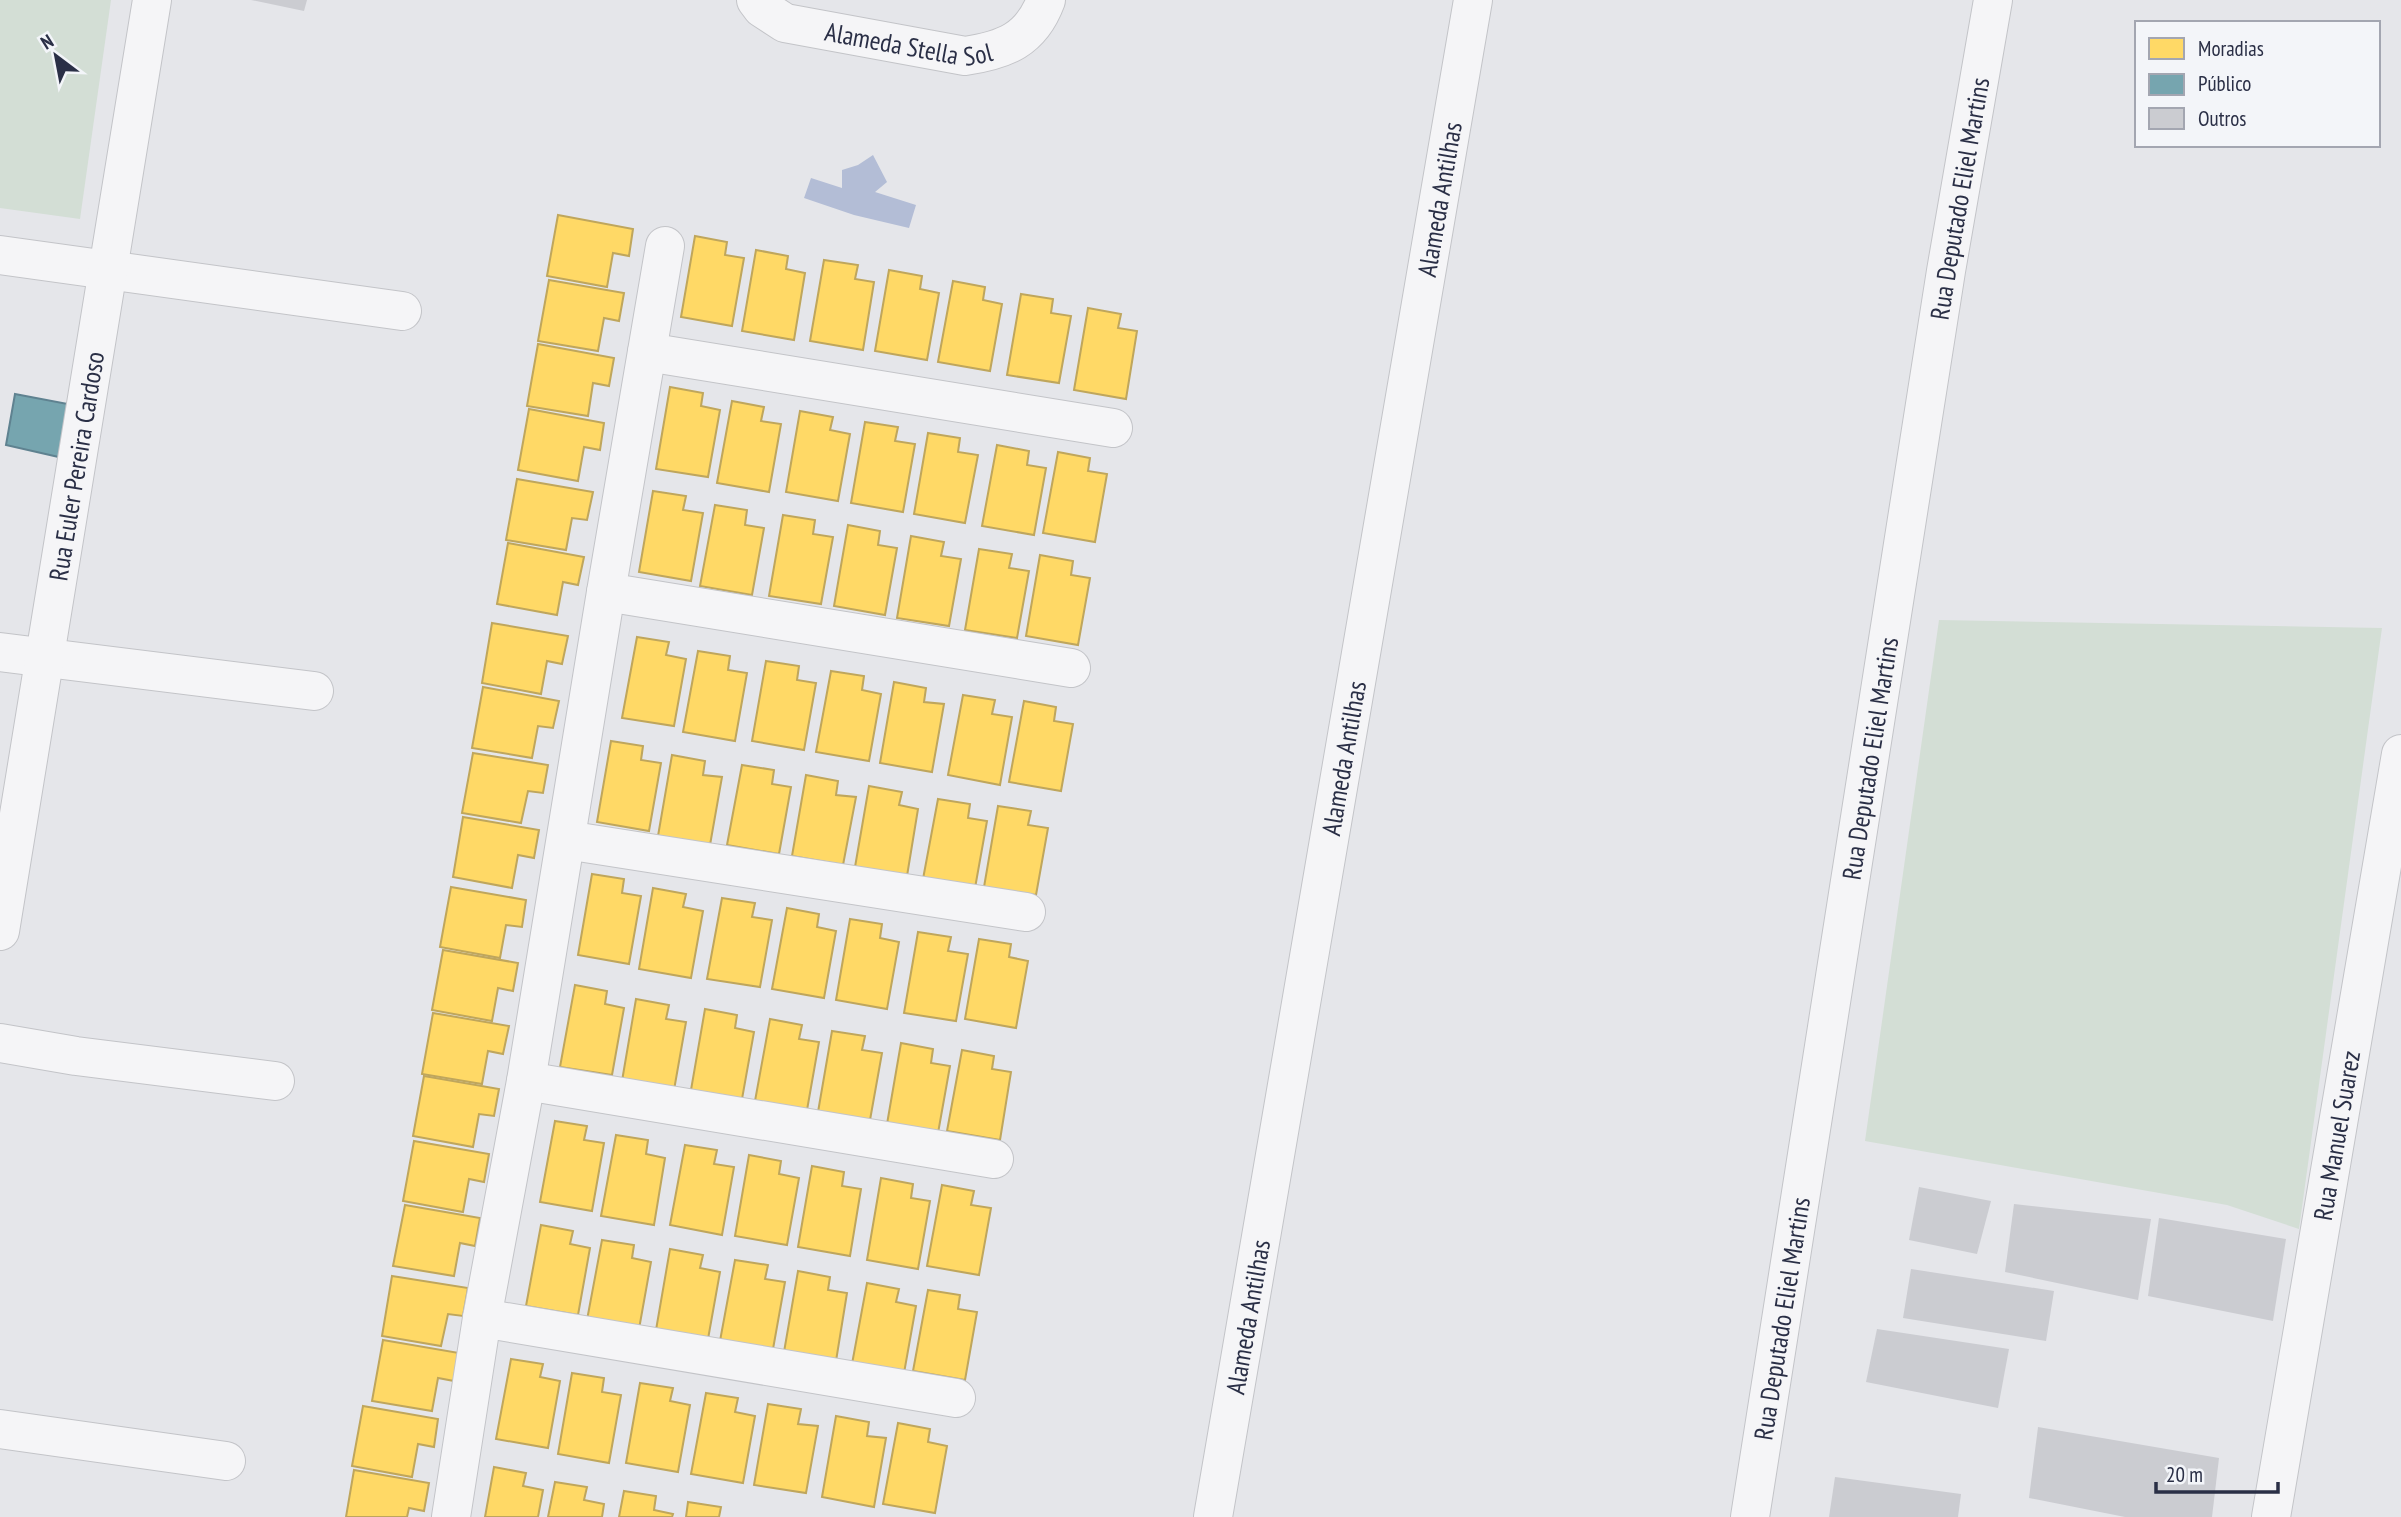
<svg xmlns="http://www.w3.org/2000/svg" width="2401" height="1517" font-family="'PT Sans Narrow',sans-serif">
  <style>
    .green { fill: #d3ded5 }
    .water { fill: #b3bdd6 }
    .homes { fill: #ffd966; stroke: #bfa65c; stroke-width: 2 }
    .public { fill: #76a5af; stroke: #5f8290; stroke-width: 2 }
    .building { fill: #cbccd1 }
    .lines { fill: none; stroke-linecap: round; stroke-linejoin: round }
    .minor-casing { stroke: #c3c4c8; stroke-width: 40 }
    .minor { stroke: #f5f5f7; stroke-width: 38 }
    .labels { text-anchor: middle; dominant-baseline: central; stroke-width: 7; stroke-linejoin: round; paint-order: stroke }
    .street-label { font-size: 26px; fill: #2a2f46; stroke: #f3f5f9 }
  </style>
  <rect width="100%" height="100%" fill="#e5e6ea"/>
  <g class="green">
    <polygon points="0,0 111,0 80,219 0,208"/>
    <polygon points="1939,620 2382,628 2299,1229 2227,1205 1865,1141"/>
  </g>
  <polygon class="water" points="873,155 887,182 875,192 916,205 909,228 854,215 804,198 811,178 842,188 842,170 858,165"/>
  <g class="homes">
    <polygon points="558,215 633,229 629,256 613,253 607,287 547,276"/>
    <polygon points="695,236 727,242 725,255 744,258 732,326 681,317"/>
    <polygon points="756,250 788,256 786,269 805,273 794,340 742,331"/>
    <polygon points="824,260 858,265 855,279 874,282 863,350 810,341"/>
    <polygon points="889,270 922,276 920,289 939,293 927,360 875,351"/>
    <polygon points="549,280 624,293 619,321 604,318 598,351 538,341"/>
    <polygon points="953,281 985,287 983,300 1002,304 990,371 938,362"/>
    <polygon points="1021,294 1053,299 1051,313 1071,316 1059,383 1007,375"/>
    <polygon points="1088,308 1121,314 1118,328 1137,331 1126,399 1074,390"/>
    <polygon points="538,344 614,358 609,386 593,383 588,416 527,406"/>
    <polygon points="670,387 703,393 701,406 720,410 708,477 656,469"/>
    <polygon points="732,401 764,407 761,421 781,424 769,492 717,483"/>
    <polygon points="529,409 604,423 600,450 584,447 578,481 518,470"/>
    <polygon points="800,411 833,417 830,430 850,434 838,501 786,492"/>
    <polygon points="865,422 898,427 895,441 915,444 903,512 851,503"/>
    <polygon points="928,433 960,438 958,452 978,455 965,523 914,514"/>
    <polygon points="997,445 1029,451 1027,465 1046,468 1034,535 982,526"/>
    <polygon points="1058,452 1090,458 1088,471 1107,474 1095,542 1043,533"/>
    <polygon points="517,479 593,492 587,520 572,518 566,550 506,540"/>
    <polygon points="653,491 686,496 683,510 703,513 691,581 639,572"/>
    <polygon points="715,505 747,510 745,525 764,528 752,595 700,586"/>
    <polygon points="783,515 815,520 813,534 833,537 821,604 769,596"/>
    <polygon points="848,525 880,531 878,545 897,548 885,615 834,606"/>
    <polygon points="911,536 944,542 941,556 961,559 949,626 897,618"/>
    <polygon points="508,543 584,557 578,585 563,582 557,615 497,604"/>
    <polygon points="979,549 1012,554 1009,568 1029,571 1017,638 965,630"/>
    <polygon points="1040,555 1073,561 1071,575 1090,578 1078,645 1026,636"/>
    <polygon points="492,623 568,636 562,664 547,661 541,694 482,683"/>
    <polygon points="637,637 669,642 666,655 686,659 674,726 622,718"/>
    <polygon points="698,651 730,656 728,670 747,673 735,741 683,732"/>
    <polygon points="766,661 799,666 797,680 816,683 804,750 752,741"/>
    <polygon points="831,671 864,676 862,690 881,694 869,761 816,752"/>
    <polygon points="894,682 926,688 924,702 944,704 932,772 880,763"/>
    <polygon points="483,687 559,701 553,728 538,726 532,758 472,748"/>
    <polygon points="963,695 995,700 992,714 1012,717 1000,785 948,775"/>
    <polygon points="1024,701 1056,707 1054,721 1073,724 1061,791 1009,782"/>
    <polygon points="611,741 643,746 641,760 661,763 649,831 597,822"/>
    <polygon points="473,753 548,765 543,793 528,791 521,823 462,813"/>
    <polygon points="672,755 705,761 703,775 722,777 710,845 658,836"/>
    <polygon points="742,765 774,770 772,784 791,787 779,854 727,845"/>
    <polygon points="806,775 838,781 836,795 856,797 843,865 792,856"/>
    <polygon points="869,786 902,792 899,805 918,809 907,876 855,867"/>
    <polygon points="938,799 970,804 968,818 987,821 975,888 923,879"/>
    <polygon points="998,806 1031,811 1028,825 1048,828 1036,895 984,887"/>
    <polygon points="463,817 539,830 534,858 518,855 512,888 453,877"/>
    <polygon points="592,874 624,879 622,893 641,896 629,964 578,955"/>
    <polygon points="451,887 526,900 522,927 506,925 500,958 440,947"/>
    <polygon points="653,888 686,894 683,907 703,911 691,978 639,969"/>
    <polygon points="722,898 755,903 752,917 772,920 760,987 707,979"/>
    <polygon points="787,908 819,914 817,927 836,931 824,998 772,989"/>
    <polygon points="850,919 882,924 880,938 899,942 887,1009 836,1000"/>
    <polygon points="918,932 951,937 948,951 968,954 956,1021 904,1013"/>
    <polygon points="979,939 1011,944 1009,957 1028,961 1016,1028 965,1019"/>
    <polygon points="443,950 518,963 513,991 498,988 492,1021 432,1010"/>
    <polygon points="575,985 607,991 605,1004 624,1008 612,1075 560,1067"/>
    <polygon points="636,999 669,1005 666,1019 686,1022 674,1090 622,1081"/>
    <polygon points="705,1009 737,1015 735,1028 754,1032 742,1099 691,1090"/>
    <polygon points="433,1013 509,1026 503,1054 488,1051 482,1084 422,1074"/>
    <polygon points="770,1019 802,1025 799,1039 819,1042 807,1110 755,1101"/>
    <polygon points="832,1031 865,1036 862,1050 882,1053 870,1120 818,1112"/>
    <polygon points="901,1043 933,1049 931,1063 950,1066 938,1133 887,1124"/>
    <polygon points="962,1050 994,1056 992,1069 1011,1072 1000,1140 947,1131"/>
    <polygon points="424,1076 499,1089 494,1116 479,1114 473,1147 413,1136"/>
    <polygon points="555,1121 587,1126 584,1140 604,1143 592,1211 540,1202"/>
    <polygon points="616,1135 648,1140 646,1154 665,1158 654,1225 601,1216"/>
    <polygon points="414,1141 489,1154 484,1182 469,1179 463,1212 403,1201"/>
    <polygon points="685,1145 717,1150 714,1164 734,1167 722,1235 670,1225"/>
    <polygon points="749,1155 781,1161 779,1174 799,1178 787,1245 735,1236"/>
    <polygon points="812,1166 844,1172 842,1186 861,1189 850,1256 798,1247"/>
    <polygon points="881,1178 913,1184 911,1198 930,1201 918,1269 867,1260"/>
    <polygon points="942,1185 974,1191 971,1205 991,1208 979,1275 927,1266"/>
    <polygon points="405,1205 480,1218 475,1246 460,1243 454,1276 393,1266"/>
    <polygon points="541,1225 573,1231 570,1244 590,1248 578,1315 526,1306"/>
    <polygon points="602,1240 634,1245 632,1258 651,1262 639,1329 587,1320"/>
    <polygon points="670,1249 703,1255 700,1268 720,1272 708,1339 656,1330"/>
    <polygon points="735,1260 768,1265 765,1279 785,1282 773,1349 720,1341"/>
    <polygon points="798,1271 830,1277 828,1290 847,1293 836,1361 784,1352"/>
    <polygon points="392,1276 468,1288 463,1316 448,1314 441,1346 382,1336"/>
    <polygon points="867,1283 899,1289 896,1302 916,1306 904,1373 852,1364"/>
    <polygon points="928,1290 960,1295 958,1309 977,1312 965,1380 913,1371"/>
    <polygon points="383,1340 459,1353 454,1381 438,1378 432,1411 372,1401"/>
    <polygon points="511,1359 543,1364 540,1377 560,1381 548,1448 496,1439"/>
    <polygon points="572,1373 604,1378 602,1392 621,1395 609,1463 558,1454"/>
    <polygon points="640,1383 673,1388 670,1401 690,1405 678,1472 626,1463"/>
    <polygon points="706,1393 738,1398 735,1412 755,1416 743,1483 691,1474"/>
    <polygon points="768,1404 801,1409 798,1424 818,1426 806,1493 754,1485"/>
    <polygon points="363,1406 438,1419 434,1447 418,1444 412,1477 352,1466"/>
    <polygon points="836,1416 869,1422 867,1436 886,1438 874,1507 822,1497"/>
    <polygon points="898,1423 930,1429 928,1442 947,1446 935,1513 883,1504"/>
    <polygon points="494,1467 526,1473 523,1486 543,1490 538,1517 485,1517"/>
    <polygon points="354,1470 429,1483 424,1511 409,1508 407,1517 346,1517"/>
    <polygon points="555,1482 587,1487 584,1500 604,1504 602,1517 548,1517"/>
    <polygon points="624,1491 656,1496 654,1510 673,1514 672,1517 619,1517"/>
    <polygon points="688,1502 721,1507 719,1517 686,1517"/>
  </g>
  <polygon class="public" points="15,394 73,405 63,458 6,445"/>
  <g class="building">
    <polygon points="251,0 307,0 304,11"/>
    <polygon points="1919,1187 1991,1201 1977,1254 1909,1240"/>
    <polygon points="2014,1204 2151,1219 2138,1300 2005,1272"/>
    <polygon points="2159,1218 2286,1239 2273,1321 2148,1296"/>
    <polygon points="1911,1269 2054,1291 2046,1341 1903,1318"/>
    <polygon points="1877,1329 2009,1349 1998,1408 1866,1382"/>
    <polygon points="2038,1427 2219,1458 2212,1517 2125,1517 2029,1498"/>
    <polygon points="1835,1477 1961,1494 1958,1517 1829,1517"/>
  </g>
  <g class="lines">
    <defs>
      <g id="minor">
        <path id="s1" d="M756,0L762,8L785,23L965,56C1005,50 1031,40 1046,0"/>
        <polyline points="0,255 402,311"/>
        <polyline points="647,352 1113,428"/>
        <polyline points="606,592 1071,668"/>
        <polyline points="0,652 314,691"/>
        <polyline points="566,840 1026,912"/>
        <path id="s2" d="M0,931L152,0"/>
        <polyline points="0,1043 76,1056 275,1081"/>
        <polyline points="526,1081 994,1159"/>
        <polyline points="482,1318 956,1398"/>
        <polyline points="0,1429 226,1461"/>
        <polyline points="451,1517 482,1318 526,1081 606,592 665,246"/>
        <path id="s3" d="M1213,1517L1473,0"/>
        <path id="s4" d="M1750,1517L1946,271L1993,0"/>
        <path id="s5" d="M2271,1517L2401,754"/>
      </g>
    </defs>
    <use href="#minor" class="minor-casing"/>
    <use href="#minor" class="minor"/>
  </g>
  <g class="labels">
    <g class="street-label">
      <text stroke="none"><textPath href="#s1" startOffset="163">Alameda Stella Sol</textPath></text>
      <text stroke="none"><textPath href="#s4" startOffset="1335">Rua Deputado Eliel Martins</textPath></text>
      <text stroke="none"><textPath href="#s3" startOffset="1337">Alameda Antilhas</textPath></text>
      <text stroke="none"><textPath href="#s2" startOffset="471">Rua Euler Pereira Cardoso</textPath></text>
      <text stroke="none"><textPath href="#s4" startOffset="768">Rua Deputado Eliel Martins</textPath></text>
      <text stroke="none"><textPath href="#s3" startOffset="770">Alameda Antilhas</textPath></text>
      <text stroke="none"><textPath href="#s5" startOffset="387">Rua Manuel Suarez</textPath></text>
      <text stroke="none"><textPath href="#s3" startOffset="203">Alameda Antilhas</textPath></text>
      <text stroke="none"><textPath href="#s4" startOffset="201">Rua Deputado Eliel Martins</textPath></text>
    </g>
  </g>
  <rect x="2135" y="21" width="245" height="126" fill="#f3f5f9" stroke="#a3a6b1" stroke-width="2"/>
  <rect x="2149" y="38" width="35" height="21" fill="#ffd966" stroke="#a3a6b1" stroke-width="2"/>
  <text x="2198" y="56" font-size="21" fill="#2a2f46">Moradias</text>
  <rect x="2149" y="74" width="35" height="21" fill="#76a5af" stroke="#a3a6b1" stroke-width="2"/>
  <text x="2198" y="91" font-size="21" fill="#2a2f46">Público</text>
  <rect x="2149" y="108" width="35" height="21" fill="#cbccd1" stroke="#a3a6b1" stroke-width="2"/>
  <text x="2198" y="126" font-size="21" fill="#2a2f46">Outros</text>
  <g transform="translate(56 56) rotate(328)" stroke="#f3f5f9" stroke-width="5" paint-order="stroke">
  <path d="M0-5L12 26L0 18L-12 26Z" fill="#2a2f46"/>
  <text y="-10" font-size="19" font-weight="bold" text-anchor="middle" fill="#2a2f46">N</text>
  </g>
  <path d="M2156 1482v10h122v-10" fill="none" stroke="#2a2f46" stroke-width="3.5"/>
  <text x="2166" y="1482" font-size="21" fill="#2a2f46" stroke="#f3f5f9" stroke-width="5" paint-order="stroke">20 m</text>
</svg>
